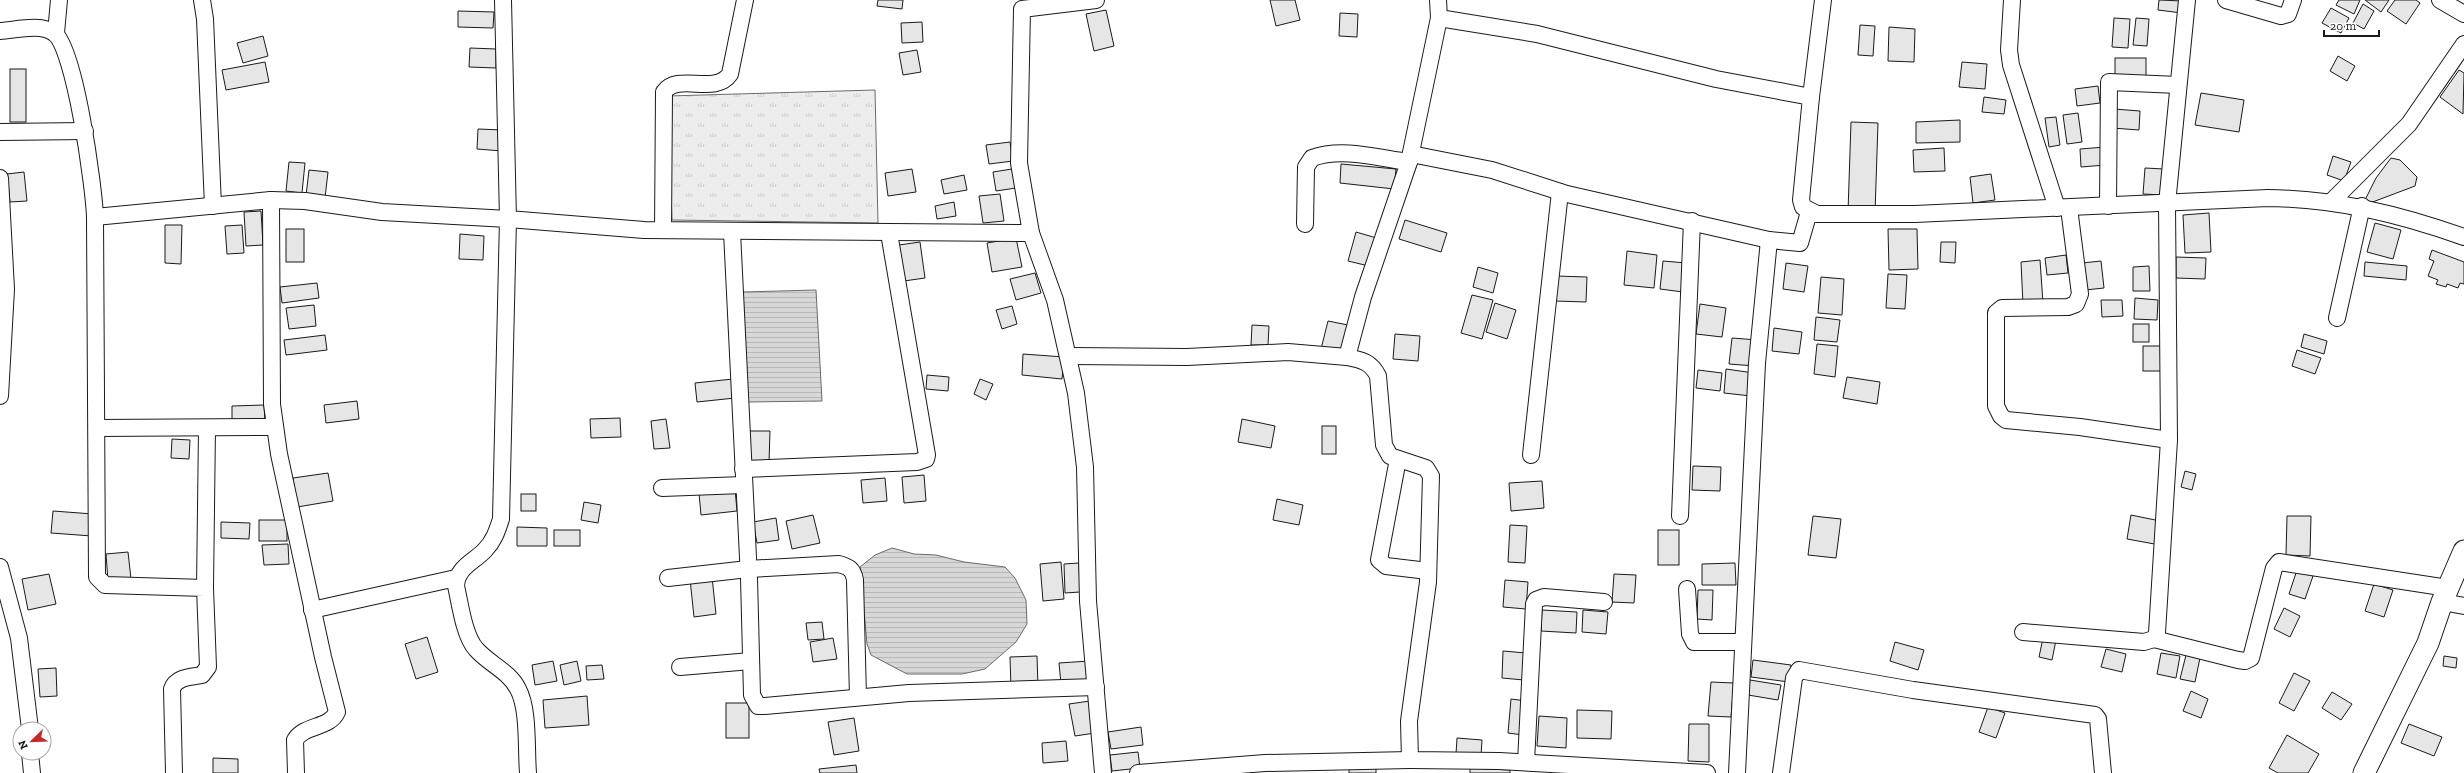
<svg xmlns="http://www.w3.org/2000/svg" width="2464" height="773" font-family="'Zilla Slab',serif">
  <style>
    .park { fill: url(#park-tufts); stroke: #6a6a6a }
    .water { fill: url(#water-rules); stroke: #6a6a6a }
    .building { fill: #e6e6e6; stroke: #1a1a1a }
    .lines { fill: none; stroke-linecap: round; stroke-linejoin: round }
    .minor-casing { stroke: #1a1a1a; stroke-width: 18 }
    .tertiary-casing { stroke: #1a1a1a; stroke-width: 23 }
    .minor { stroke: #fff; stroke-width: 16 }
    .tertiary { stroke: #fff; stroke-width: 21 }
  </style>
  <defs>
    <pattern id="park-tufts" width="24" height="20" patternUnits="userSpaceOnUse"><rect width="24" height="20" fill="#ededed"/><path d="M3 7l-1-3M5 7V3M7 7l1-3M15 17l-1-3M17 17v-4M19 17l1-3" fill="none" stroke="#cbcbcb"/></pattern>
    <pattern id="water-rules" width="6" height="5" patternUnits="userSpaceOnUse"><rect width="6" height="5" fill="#d7d7d7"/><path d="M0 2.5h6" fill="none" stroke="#b8b8b8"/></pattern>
  </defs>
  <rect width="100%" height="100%" fill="#fff"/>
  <polygon class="park" points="875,90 878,223 672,220 668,96"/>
  <g class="water">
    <polygon points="816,290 822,401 748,402 743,292"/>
    <polygon points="892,548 914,554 936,555 964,562 1005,567 1015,578 1026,600 1027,624 1016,642 985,669 962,674 907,674 871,655 867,644 860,567 875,555"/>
  </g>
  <g class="building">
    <polygon points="878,0 903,0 902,9 877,6"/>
    <polygon points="1270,0 1295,0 1300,20 1276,26"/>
    <polygon points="2159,0 2183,1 2182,13 2158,10"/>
    <polygon points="2339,0 2360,0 2354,14 2336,5"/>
    <polygon points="2365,0 2389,0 2381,12"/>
    <polygon points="2395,0 2416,0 2420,3 2406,24 2387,11"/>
    <polygon points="2363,4 2374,11 2364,29 2353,23"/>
    <polygon points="2331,8 2349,18 2341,33 2322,23"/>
    <polygon points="1106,10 1114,46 1094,51 1086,14"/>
    <polygon points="458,11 494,12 493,28 458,27"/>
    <polygon points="1340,13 1358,14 1357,37 1339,36"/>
    <polygon points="2114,18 2130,19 2128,48 2112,47"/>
    <polygon points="2136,18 2149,19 2147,46 2133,45"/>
    <polygon points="922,22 923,42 902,43 901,23"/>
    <polygon points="1860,25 1875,26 1873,56 1858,55"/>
    <polygon points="1889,27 1915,29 1914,62 1888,61"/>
    <polygon points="263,36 268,56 243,63 237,43"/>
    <polygon points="470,48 496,49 496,68 469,67"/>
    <polygon points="917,50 921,72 903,75 899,53"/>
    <polygon points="2338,56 2355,66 2347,81 2330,71"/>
    <rect x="2115" y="58" width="31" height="20"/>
    <polygon points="265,62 269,82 226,90 222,70"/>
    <polygon points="1962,62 1987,64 1985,89 1959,87"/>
    <rect x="10" y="69" width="16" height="53"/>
    <polygon points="2459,70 2464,73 2463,114 2440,97"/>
    <polygon points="2098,86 2100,103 2077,106 2075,89"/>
    <polygon points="2201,93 2244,100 2239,132 2195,125"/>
    <polygon points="1984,97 2006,100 2004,114 1982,112"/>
    <polygon points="2114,109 2140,111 2139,130 2112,128"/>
    <polygon points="2078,113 2082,142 2067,144 2063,115"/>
    <polygon points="2056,117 2060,145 2049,147 2045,118"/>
    <polygon points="1960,120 1960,142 1916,143 1916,122"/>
    <polygon points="1851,122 1878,123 1875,213 1848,212"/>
    <polygon points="478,129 503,130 502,151 477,149"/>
    <polygon points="1010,142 1013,161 989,164 986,145"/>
    <polygon points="2105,147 2106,165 2081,167 2080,149"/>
    <polygon points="1944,148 1945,171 1914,172 1913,150"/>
    <polygon points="2333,156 2351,162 2344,181 2327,175"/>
    <polygon points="2391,158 2400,160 2417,177 2415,186 2362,206 2376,178"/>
    <polygon points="289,162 305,163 302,193 286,191"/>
    <polygon points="1341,164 1396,169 1394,189 1340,183"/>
    <polygon points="2145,168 2164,169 2163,195 2143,194"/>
    <polygon points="912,169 916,192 888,196 885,173"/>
    <polygon points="1012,169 1016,188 996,191 993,172"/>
    <polygon points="309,170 328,172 325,198 306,196"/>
    <polygon points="24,172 27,201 10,202 7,174"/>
    <polygon points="1991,174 1995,200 1973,203 1970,177"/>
    <polygon points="964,175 967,190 944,194 941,180"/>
    <polygon points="1000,194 1004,221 983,223 979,196"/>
    <polygon points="954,202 956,216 937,219 935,206"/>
    <polygon points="261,211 263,245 246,246 244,212"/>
    <polygon points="2209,213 2211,252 2185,253 2183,215"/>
    <polygon points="1405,220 1447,233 1441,252 1399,239"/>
    <polygon points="2375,223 2401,230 2393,259 2367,252"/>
    <polygon points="165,225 182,225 181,264 165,263"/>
    <polygon points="242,225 244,253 227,254 225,226"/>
    <rect x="286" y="229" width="18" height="33"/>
    <polygon points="1888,229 1917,229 1918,269 1889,270"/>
    <polygon points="1356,232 1380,239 1373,267 1348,261"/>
    <polygon points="460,234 484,236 483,260 459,259"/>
    <polygon points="1016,238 1022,267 992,272 987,243"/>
    <polygon points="920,242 925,278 904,281 899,245"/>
    <polygon points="1941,242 1956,242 1955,263 1940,262"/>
    <polygon points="2432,250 2464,262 2464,284 2460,283 2458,288 2447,284 2446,287 2436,284 2438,280 2428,276 2434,261 2429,259"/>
    <polygon points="1627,251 1657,255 1654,288 1624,285"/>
    <polygon points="2066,255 2068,273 2047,275 2045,258"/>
    <polygon points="2176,257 2206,258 2205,279 2176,278"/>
    <polygon points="2040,260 2043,303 2023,305 2021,262"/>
    <polygon points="1663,261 1686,263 1683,292 1660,289"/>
    <polygon points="2101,261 2104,288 2085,290 2082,263"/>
    <polygon points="2365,262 2407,266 2406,280 2364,276"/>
    <polygon points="1786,263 1808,266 1804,292 1783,289"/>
    <polygon points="2149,266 2150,291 2133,291 2133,267"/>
    <polygon points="1478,267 1498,273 1493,293 1473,287"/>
    <polygon points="1035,273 1041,293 1016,300 1010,279"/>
    <polygon points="1888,274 1907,275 1905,309 1886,308"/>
    <polygon points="1556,276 1587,277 1586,302 1555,301"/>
    <polygon points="1821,277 1844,279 1842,315 1818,313"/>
    <polygon points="317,283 319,298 282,303 280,287"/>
    <polygon points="1472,295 1493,300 1482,339 1461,333"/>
    <polygon points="2135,298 2158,300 2157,320 2134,319"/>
    <polygon points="2101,300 2122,300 2123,316 2102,317"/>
    <polygon points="1495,303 1516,310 1507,339 1486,332"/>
    <polygon points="1700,304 1726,308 1722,337 1696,334"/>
    <polygon points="314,305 316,326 289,329 286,308"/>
    <polygon points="1012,306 1017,324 1002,329 996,310"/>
    <polygon points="1816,317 1840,320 1837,342 1814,340"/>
    <polygon points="1328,321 1348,325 1341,353 1321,349"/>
    <rect x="2133" y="324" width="16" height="18"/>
    <polygon points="1252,325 1269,326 1268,345 1251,345"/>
    <polygon points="1774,328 1802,332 1799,354 1772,351"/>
    <polygon points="1395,334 1420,336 1418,361 1393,359"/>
    <polygon points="2304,334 2327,341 2324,354 2301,347"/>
    <polygon points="325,335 327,350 286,355 284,340"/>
    <polygon points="1732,338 1758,340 1755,366 1729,364"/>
    <polygon points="1817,344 1838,346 1835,377 1814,374"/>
    <rect x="2143" y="346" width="20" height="25"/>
    <polygon points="2297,350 2321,358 2315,374 2292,366"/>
    <polygon points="1023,354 1064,357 1062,379 1022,375"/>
    <polygon points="1726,369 1754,373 1751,396 1724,393"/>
    <polygon points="1698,370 1722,373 1720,391 1696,388"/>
    <polygon points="927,375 949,377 948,391 926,389"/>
    <polygon points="1847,377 1880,382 1877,404 1843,398"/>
    <polygon points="733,379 735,398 697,402 695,383"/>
    <polygon points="980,379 993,384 986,400 974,394"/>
    <polygon points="357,401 359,419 326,423 324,405"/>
    <polygon points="264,405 265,422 232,424 232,406"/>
    <polygon points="620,418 621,437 591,438 590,419"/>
    <polygon points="666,419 670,448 654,449 651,421"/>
    <polygon points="1242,419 1275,426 1271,448 1238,442"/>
    <rect x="1322" y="426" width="14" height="28"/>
    <polygon points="747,431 770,431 769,462 747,462"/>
    <polygon points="172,439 190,440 189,459 171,458"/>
    <polygon points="1693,466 1721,467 1720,491 1692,490"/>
    <polygon points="2185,471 2196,474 2192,490 2181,487"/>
    <polygon points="328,473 333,501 297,507 293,478"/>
    <polygon points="924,475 926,501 904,503 902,477"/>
    <polygon points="885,478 887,501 863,503 861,480"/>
    <polygon points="1542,481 1544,508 1511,511 1509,483"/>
    <polygon points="735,489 737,511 701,515 699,493"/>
    <rect x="521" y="494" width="15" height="17"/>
    <polygon points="1277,499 1303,505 1299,525 1273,520"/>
    <polygon points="584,502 601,505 598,523 581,520"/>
    <polygon points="53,511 93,514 92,536 51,533"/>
    <polygon points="813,515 820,543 792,549 786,521"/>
    <polygon points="2131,515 2165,522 2160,545 2127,539"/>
    <polygon points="1813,516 1841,519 1836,558 1808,555"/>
    <polygon points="2287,516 2311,516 2310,556 2286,555"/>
    <polygon points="776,518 779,540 757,543 753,522"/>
    <rect x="259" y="520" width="28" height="21"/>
    <polygon points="221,522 250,523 249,539 221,538"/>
    <polygon points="1510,525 1527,526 1525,563 1508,562"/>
    <polygon points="517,527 547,528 547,546 517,546"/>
    <rect x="554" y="530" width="26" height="16"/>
    <rect x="1658" y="530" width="21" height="35"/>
    <polygon points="288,544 289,564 264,565 262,545"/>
    <polygon points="128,552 131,579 108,581 106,554"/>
    <polygon points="1061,562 1064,599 1043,601 1040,564"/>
    <polygon points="1079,563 1080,592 1065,593 1064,564"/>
    <polygon points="1735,563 1736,585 1702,585 1702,564"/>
    <polygon points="2297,570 2313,576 2305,599 2289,594"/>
    <polygon points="49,574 56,604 28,610 22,579"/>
    <polygon points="1614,574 1636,575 1634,603 1612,602"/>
    <polygon points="712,577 716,614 694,617 690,579"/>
    <polygon points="1505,580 1528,582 1526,609 1503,607"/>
    <polygon points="2374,584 2393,590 2384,617 2365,611"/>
    <polygon points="1698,590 1713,590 1712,620 1697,619"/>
    <polygon points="2284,608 2300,616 2290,637 2274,629"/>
    <polygon points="1542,610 1577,612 1576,633 1541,631"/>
    <polygon points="1583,610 1608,612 1606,634 1582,632"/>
    <polygon points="822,622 824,639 808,640 806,623"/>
    <polygon points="427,637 438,672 416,679 405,644"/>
    <polygon points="833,638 837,659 813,662 810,642"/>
    <polygon points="2043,638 2056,640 2052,660 2039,657"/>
    <polygon points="1895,642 1924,650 1918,670 1890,661"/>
    <polygon points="2106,649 2126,654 2122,672 2101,667"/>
    <polygon points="1503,651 1526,653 1524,680 1502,678"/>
    <polygon points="2161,653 2180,656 2176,678 2157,674"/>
    <polygon points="2186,655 2200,658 2195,682 2180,679"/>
    <polygon points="1037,656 1038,687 1011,689 1010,657"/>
    <polygon points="2444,656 2457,658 2456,668 2443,666"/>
    <polygon points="1753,660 1791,665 1789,682 1751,677"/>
    <polygon points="553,661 557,681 535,685 532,665"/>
    <polygon points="577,661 581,681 564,685 560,665"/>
    <polygon points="1089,661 1091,681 1061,684 1059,663"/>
    <polygon points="602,665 604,679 587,680 586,666"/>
    <polygon points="56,668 57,696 40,697 38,669"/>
    <polygon points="2294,673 2310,681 2294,711 2279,703"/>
    <polygon points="1750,680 1781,685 1778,700 1748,695"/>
    <polygon points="1711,682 1734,683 1731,717 1708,716"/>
    <polygon points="2191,691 2208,699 2201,718 2183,711"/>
    <polygon points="2332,692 2352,704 2341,720 2322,708"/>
    <polygon points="587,696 589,725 545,728 543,700"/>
    <polygon points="1511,699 1527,701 1523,735 1508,733"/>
    <polygon points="1090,701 1095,733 1075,736 1069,704"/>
    <rect x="726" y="703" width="23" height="35"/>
    <polygon points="1988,707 2005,713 1996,738 1979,732"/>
    <polygon points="1577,710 1612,711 1611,739 1577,738"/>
    <polygon points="1539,716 1567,718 1566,748 1537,746"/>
    <polygon points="854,718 859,751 834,755 828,722"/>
    <polygon points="1689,724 1709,724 1709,762 1688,761"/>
    <polygon points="2409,724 2442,737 2434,756 2401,743"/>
    <polygon points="1141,727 1143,745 1111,749 1108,732"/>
    <polygon points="2287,735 2319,754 2308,773 2278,773 2269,768"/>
    <polygon points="1457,738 1482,740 1481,756 1456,754"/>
    <polygon points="1066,741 1068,761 1043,763 1042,743"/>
    <polygon points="1138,752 1140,768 1112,771 1110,755"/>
    <polygon points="213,758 238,759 238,773 213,773"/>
    <polygon points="856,765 857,773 820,773 819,769"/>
    <rect x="1349" y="768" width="27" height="5"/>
    <polygon points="1470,768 1510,770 1510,773 1470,773"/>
  </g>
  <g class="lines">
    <defs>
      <g id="minor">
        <polyline points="202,0 205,19 213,206"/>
        <polyline points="503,0 508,219 644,230 1031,233"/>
        <polyline points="1096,0 1022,9 1019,163 1031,233 1055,300 1076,393 1085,467 1088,601 1103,773"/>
        <path d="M1438,0L1439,18L1537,34L1716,79L1811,97L1801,200L1803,207L1817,214H1915L2268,198C2337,199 2399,214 2464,237"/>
        <polyline points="2012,0 2009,50 2011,65 2057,208"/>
        <polyline points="2226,0 2281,16 2288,14 2293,0"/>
        <polyline points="2440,0 2464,14"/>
        <path d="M0,31C16,30 41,23 54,33C75,47 94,188 95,217L271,200L305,201L382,212L508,219L501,519C497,531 494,541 485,550C474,562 457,567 456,586C460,603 464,636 476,649C489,664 509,671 518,689C529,709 526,749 528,773"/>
        <polyline points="56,33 59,0"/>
        <polyline points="1811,97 1823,0"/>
        <polyline points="0,132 85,131"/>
        <polyline points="1411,154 1492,170 1567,194 1769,240"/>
        <polyline points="0,178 6,289 0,396"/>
        <path d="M271,200L272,404L279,454L323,657L337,712C329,729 305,724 295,740L296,773"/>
        <polyline points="2331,202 2409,124 2464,44"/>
        <polyline points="2108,206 2109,82 2178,85"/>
        <polyline points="2069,208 2080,294 2076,304 2068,307 2002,308 1996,313 1996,406 2001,416 2006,420 2080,427 2169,440"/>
        <path d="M95,217L97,577L105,585L205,588L208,667L202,675C191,677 176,677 172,689L174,773"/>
        <path d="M1305,224L1306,167L1312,158C1342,147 1378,158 1409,162"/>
        <path d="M663,230L664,92C678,72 715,96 730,74L745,0"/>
        <polyline points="732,232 749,578 752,695 758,706 765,706 909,693 1096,687"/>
        <polyline points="2337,318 2362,206"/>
        <polyline points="1070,356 1187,357 1288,352 1347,357 1363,297 1409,162 1439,18"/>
        <path d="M1347,357C1362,360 1371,362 1378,376L1384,445L1390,456L1426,468L1431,476L1428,582L1409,721L1410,760L1499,761L1707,773"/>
        <polyline points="97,428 275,427"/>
        <polyline points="1531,455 1560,192"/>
        <polyline points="1398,459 1379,560 1386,566 1428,571"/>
        <polyline points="743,469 917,462 926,459 927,455 889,233"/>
        <polyline points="662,488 743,485"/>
        <polyline points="1680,516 1692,221"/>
        <polyline points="0,567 19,638 30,729"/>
        <path d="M668,578L748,569L839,564C849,567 853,569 855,580L858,697"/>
        <polyline points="205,588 207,428"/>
        <polyline points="1687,589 1690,634 1694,642 1743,642"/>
        <polyline points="2442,602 2464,606"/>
        <polyline points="312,610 456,578"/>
        <polyline points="2023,632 2144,642 2154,639 2157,633 2169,440 2167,204 2187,0"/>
        <polyline points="2154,639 2238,660 2245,661 2251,658 2274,568 2279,562 2448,588"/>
        <polyline points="680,667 751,661"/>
        <polyline points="30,753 32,773"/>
        <polyline points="1526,762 1534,604 1536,600 1544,597 1604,602"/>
        <polyline points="1138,773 1265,763 1410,760"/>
        <polyline points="1737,773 1757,363 1769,240 1800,243 1809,212"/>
        <polyline points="1781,773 1794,678 1799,670 1913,690 2095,715 2098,719 2103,773"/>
      </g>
      <polyline id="tertiary" points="2364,773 2428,643 2442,602 2464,551"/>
    </defs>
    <use href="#minor" class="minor-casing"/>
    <use href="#tertiary" class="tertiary-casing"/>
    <use href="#minor" class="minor"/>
    <use href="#tertiary" class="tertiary"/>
  </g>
  <g transform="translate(32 741) rotate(247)"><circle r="19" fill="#ffffff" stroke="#a3a3a3"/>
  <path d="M0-3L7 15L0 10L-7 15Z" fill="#c62828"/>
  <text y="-6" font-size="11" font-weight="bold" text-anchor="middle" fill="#1a1a1a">N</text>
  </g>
  <path d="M2324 30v6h55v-6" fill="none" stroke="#1a1a1a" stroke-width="2"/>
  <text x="2330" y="30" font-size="12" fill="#1a1a1a" stroke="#ffffff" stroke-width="3" paint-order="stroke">20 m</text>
</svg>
